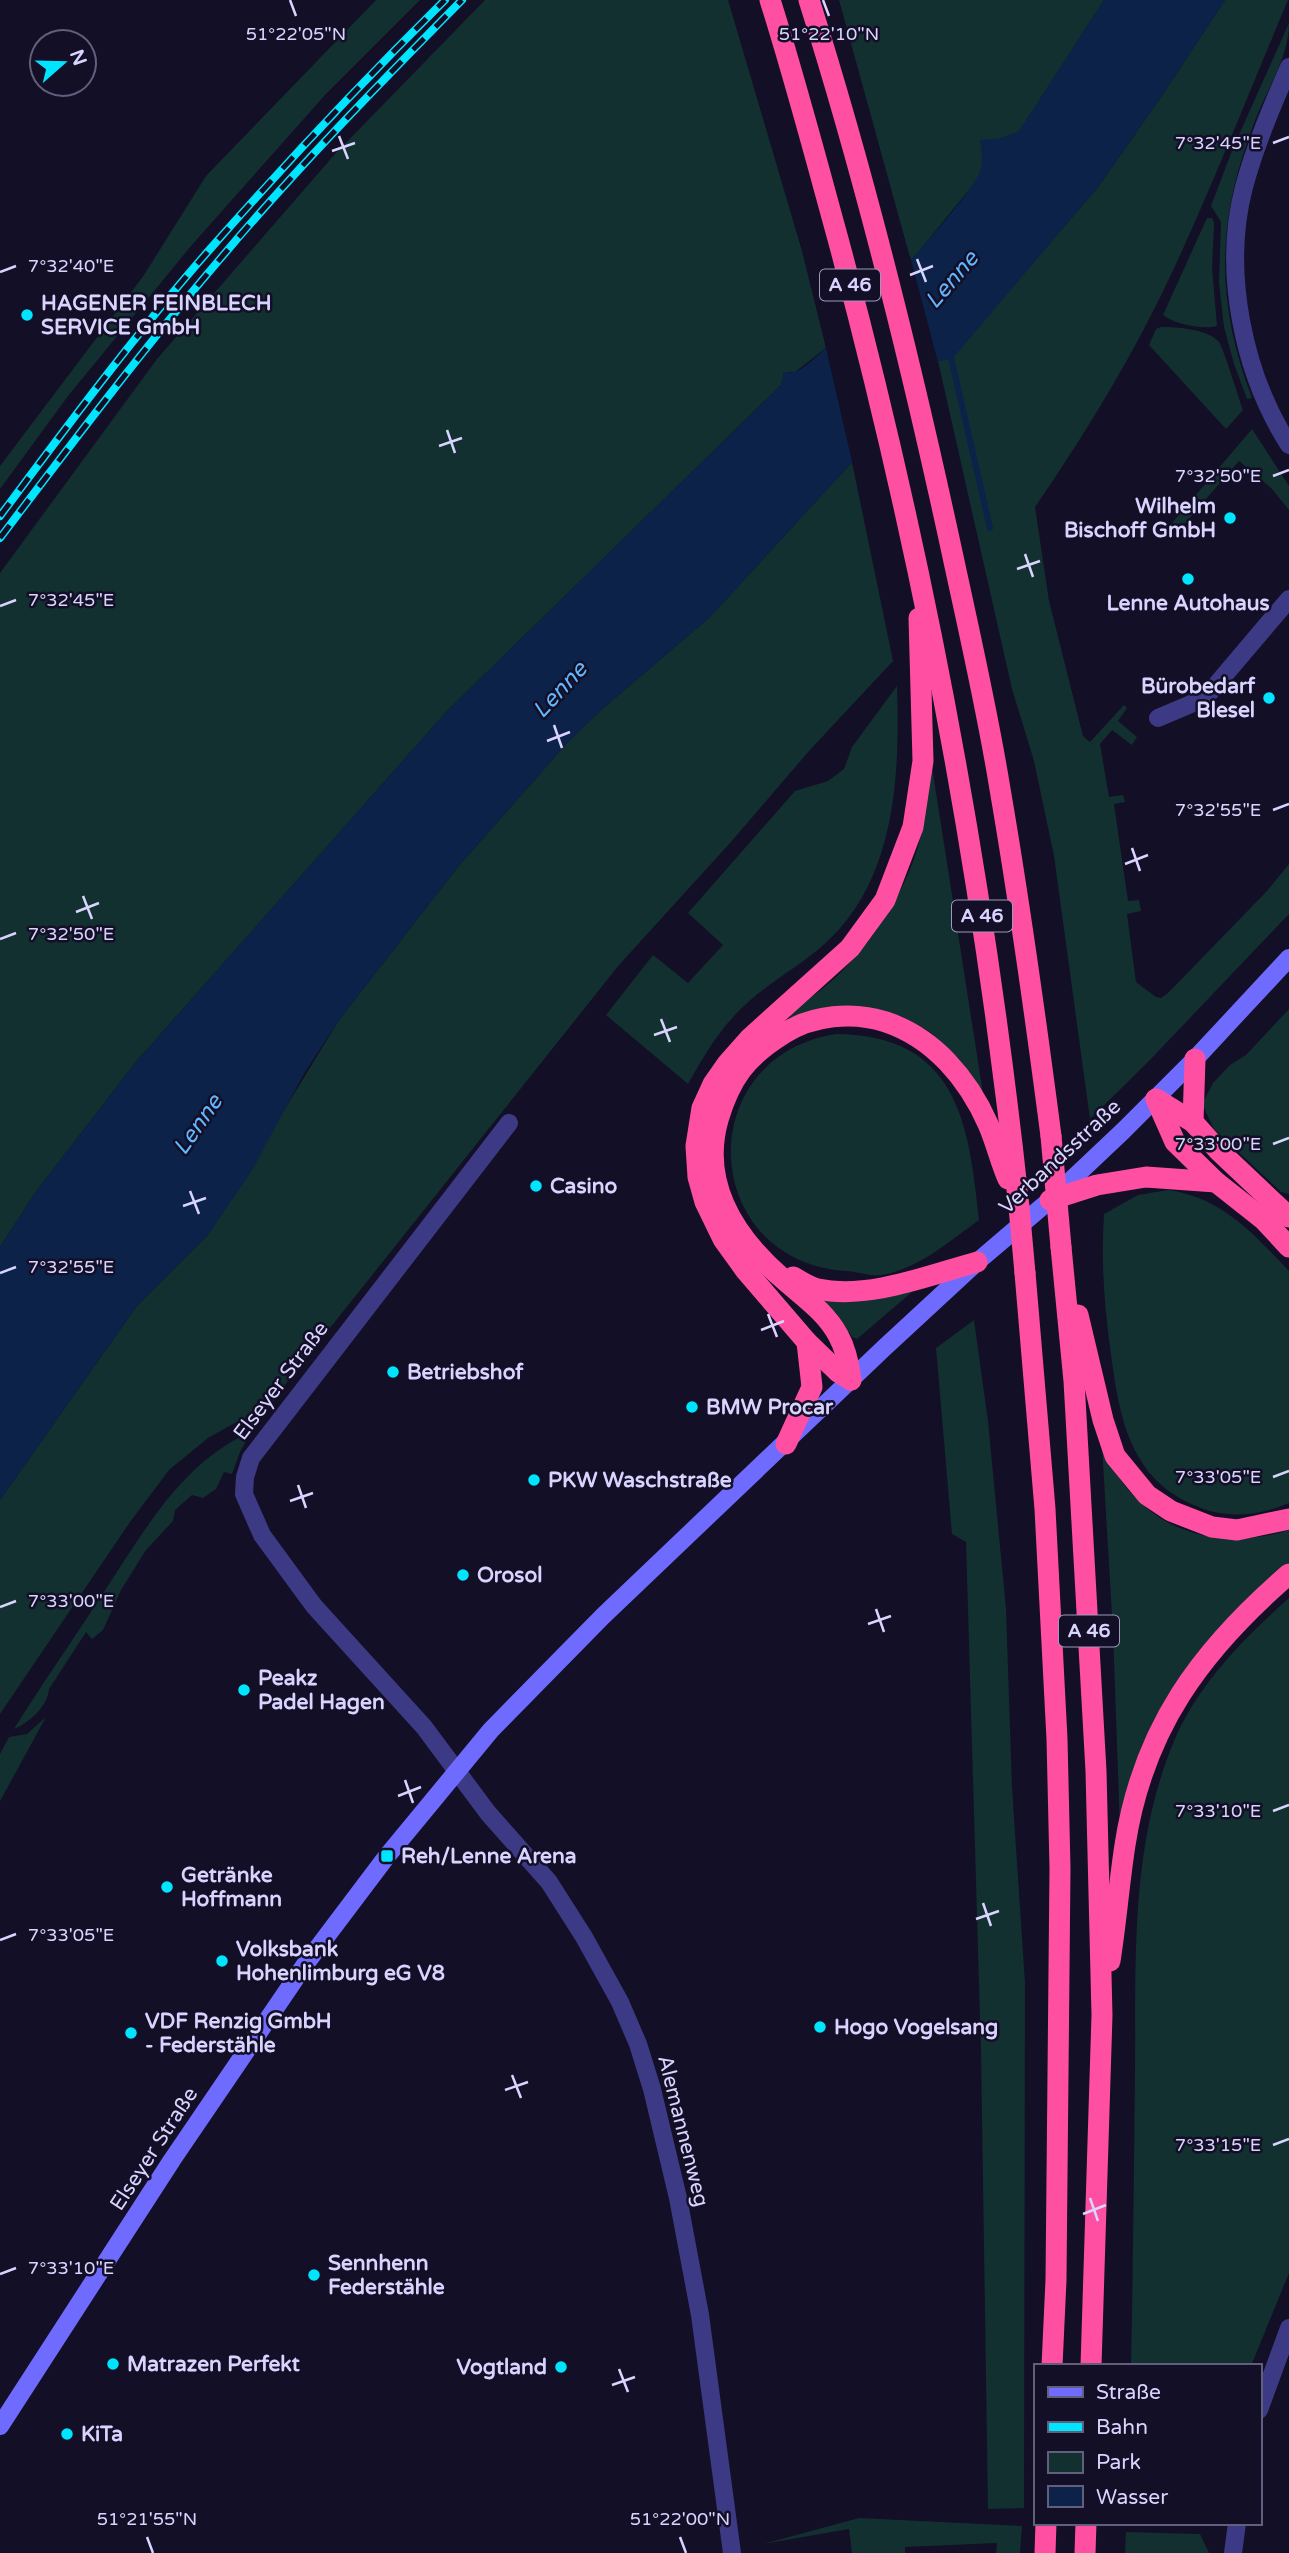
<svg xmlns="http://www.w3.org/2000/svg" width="1289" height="2553" font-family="'Varela Round',sans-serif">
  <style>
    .green { fill: #12302f }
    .water { fill: #0c2248 }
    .pier { fill: #130f26 }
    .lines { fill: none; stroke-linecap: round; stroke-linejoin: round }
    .stream { stroke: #0c2248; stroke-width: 6 }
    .street { stroke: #3d3a85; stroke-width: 18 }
    .secondary { stroke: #6f6bff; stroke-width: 18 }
    .highway { stroke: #ff4fa3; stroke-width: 21 }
    .rail-casing { stroke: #00e5ff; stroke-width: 8 }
    .rail { stroke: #130f26; stroke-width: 5; stroke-dasharray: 16; stroke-linecap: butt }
    .highway-bridge { stroke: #ff4fa3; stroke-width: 21 }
    .ticks { fill: none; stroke: #d9d4ff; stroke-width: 2.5 }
    .poi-dot { fill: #00e5ff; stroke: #130f26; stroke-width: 2.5 }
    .labels { text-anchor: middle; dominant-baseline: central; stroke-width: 5; stroke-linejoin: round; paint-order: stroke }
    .shield { fill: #130f26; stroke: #9e99be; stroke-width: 2 }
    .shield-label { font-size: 19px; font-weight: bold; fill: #d9d4ff }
    .poi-label { font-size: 21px; font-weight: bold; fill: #d9d4ff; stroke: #130f26; text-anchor: start }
    .street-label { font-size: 21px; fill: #d9d4ff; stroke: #130f26 }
    .water-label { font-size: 23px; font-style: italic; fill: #62b6ff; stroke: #130f26 }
    .ticks-label { font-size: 18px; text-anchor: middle; fill: #d9d4ff; stroke: #130f26; stroke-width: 5; stroke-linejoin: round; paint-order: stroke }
  </style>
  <rect width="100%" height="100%" fill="#130f26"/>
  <g class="green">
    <polygon points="376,0 420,0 325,95 191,246 68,396 0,489 0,466 144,275 206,176"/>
    <polygon points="485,0 728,0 802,251 826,348 795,372 784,372 781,385 447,711 135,1063 35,1193 0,1247 0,573 157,359 335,154"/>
    <polygon points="839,0 1104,0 1019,132 1002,138 983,164 977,180 911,261"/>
    <path d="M1225,0H1288C1251,88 1216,177 1176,264C1137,349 1088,430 1035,507L1049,601L1083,736L1090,742L1124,705L1127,708L1118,721L1137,737L1132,745L1112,730L1100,744L1109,797L1123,795L1125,802L1114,804L1128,901L1139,900L1141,911L1127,914L1136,982L1156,997L1161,998L1169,992L1267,891L1289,864V914L1148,1062L1090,1119L1054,856L1034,761L1012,689L938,361L952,358L1098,187L1161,97Z"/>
    <path d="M1289,23C1289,56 1268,88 1256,118C1217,217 1214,298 1252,398L1247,399L1234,364L1224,327L1219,282L1221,222L1211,206L1233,148Z"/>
    <path d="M1207,218H1212L1214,223L1212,268L1217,326C1203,330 1174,324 1163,315Z"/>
    <path d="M1161,327C1177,327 1208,329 1219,342C1223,347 1239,399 1243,410L1226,429L1149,345L1156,329Z"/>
    <polygon points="1252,429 1289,486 1289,510 1271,488 1239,461 1180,529 1172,523"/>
    <polygon points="852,462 893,661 809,751 730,843 619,965 287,1382 266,1412 242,1419 208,1438 169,1470 130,1522 0,1714 0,1500 136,1307 208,1235 339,1020 457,868 567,743 600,711 710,617"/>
    <path d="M897,686C900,777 896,884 820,948C796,968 767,984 744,1006C720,1028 704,1056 688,1084L606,1015L653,955L688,983L723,945L688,913L795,791L828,781L844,769L852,747Z"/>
    <path d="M930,754L984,1100L959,1059L930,1032L901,1016L858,1008L792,1020L789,1014C807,1000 828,986 844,969C876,936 903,894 917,850C927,819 928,786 930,754Z"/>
    <polygon points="1289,1009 1289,1194 1281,1192 1214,1129 1202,1104 1213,1083 1230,1065 1246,1055"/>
    <path d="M836,1034C957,1035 969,1122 979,1220C950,1241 918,1269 882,1275C870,1277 857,1271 845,1271C699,1260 690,1057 836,1034Z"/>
    <path d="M1168,1190C1221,1197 1254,1234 1289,1271V1503C1261,1515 1230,1519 1201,1508C1128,1481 1119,1415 1110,1347C1104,1303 1101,1259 1104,1214L1138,1195Z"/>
    <polygon points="926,1280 857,1339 852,1337 837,1314 822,1298"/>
    <polygon points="974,1320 988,1421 1006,1609 1012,1787 1025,1983 1024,2508 988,2509 981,2051 966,1542 952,1534 936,1348"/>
    <path d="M251,1432L240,1452L232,1474L224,1472L216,1489L203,1498L192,1495L175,1510L173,1521L146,1550L121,1590L103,1630L92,1639L86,1632L49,1689C48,1706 29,1723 14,1729C40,1687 69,1646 96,1604C138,1542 178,1463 251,1432Z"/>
    <path d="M1102,1446C1135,1525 1208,1555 1289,1530V1563L1213,1635L1120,1829L1113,1632Z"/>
    <path d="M1289,1598V2273L1251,2366H1131C1133,2267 1134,2168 1135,2069C1136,1957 1130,1847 1174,1741C1198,1684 1244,1638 1289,1598Z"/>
    <polygon points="46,1717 0,1801 0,1754 9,1737 27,1734"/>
    <polygon points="859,2518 1022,2526 1020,2553 996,2553 997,2543 905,2547 905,2553 852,2553 849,2529 763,2544"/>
    <polygon points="1126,2532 1200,2534 1209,2553 1125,2553"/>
  </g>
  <path class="water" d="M1104,0H1225L1161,97L1098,187L952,359L937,361L852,462L710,617L600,711L567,743L457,868L339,1020L305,1072L251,1172L208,1235L136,1307L0,1500V1247L35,1193L135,1063L447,711L781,385L784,372C787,372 791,373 795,372C820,365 965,204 978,176C984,163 982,153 980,140L1001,138L1019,131Z"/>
  <polygon class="pier" points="910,256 939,366 853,466 825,344"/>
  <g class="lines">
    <polyline class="stream" points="950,353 990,528"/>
    <g class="street">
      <path d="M1289,67C1272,106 1255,146 1244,187C1222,271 1243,373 1289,445"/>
      <polyline points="1158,718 1205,698 1289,599"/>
      <polyline points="509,1123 251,1458 245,1477 244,1494 262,1535 314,1606 424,1727 488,1813 549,1882 584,1937 620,2002 638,2044 652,2089 678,2198 700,2315 732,2553"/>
      <polyline points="1259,2410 1289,2328"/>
      <polyline points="1233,2553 1237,2523"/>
    </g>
    <polyline class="secondary" points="0,2426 172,2160 304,1966 387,1856 491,1730 603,1616 884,1348 977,1262 1050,1200 1123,1131 1195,1059 1289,958"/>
    <g class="highway">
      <path d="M770,0C795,79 816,159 838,239C924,558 984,878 1019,1207"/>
      <path d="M809,0C868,186 914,375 955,566C971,640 988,714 1000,789C1020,905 1036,1021 1051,1136"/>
      <polyline points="1156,1099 1175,1142 1216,1182 1264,1220 1289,1247"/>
      <polyline points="1156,1099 1193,1122 1218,1150 1289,1217"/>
      <polyline points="1193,1122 1195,1059"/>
      <polyline points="1050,1200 1097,1185 1146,1177 1216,1182"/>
      <polyline points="1061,1247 1074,1381 1096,1771 1102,2015 1091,2366"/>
      <polyline points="1025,1273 1045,1509 1057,1739 1060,1868 1056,2280 1052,2366"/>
      <path d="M793,1277C801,1281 809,1287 818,1289C867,1300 930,1275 977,1262"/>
      <polyline points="1078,1315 1103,1420 1115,1456 1147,1495 1171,1511 1212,1527 1237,1530 1289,1519"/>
      <polyline points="851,1380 838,1372 807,1342 746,1271 723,1239 705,1202 698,1177 696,1146 702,1108 713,1084 727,1064 750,1038 850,948 885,900 913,827 923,761 919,618"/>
      <path d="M851,1380C849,1364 846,1349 838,1335C825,1311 802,1296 782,1278C736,1238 700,1184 718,1120C730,1079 746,1057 783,1034C812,1015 853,1011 886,1022C934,1038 968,1079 988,1124C996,1142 1000,1161 1008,1179"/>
      <polyline points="786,1444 812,1387 807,1342"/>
      <path d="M1110,1961C1116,1923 1119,1884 1125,1845C1143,1728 1201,1650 1289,1574"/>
      <polyline points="1045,2553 1046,2523"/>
      <polyline points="1085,2553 1086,2523"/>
    </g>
    <defs>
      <g id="rail">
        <path d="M0,516C68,425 136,333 211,248C286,163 364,80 445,0"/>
        <path d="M0,538C72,443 143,349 220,259C296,169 379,84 462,0"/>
      </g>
    </defs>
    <use href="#rail" class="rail-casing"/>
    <use href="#rail" class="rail"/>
    <g class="highway-bridge">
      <polyline points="1051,1136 1061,1247"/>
      <polyline points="1019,1207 1025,1273"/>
    </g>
  </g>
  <path class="ticks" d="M290,0L296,16M823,0L829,16M339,136L348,159M1273,143L1289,137M332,151L355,143M917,259L926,282M0,272L16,266M910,275L933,266M447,430L455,453M439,446L462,438M1273,476L1289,470M1025,554L1033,577M1017,569L1040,561M0,606L16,600M554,725L562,748M547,741L570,732M1273,810L1289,804M1132,848L1140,871M1125,864L1148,855M83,896L92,919M76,912L99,903M0,939L16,933M661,1019L670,1042M654,1035L677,1027M1273,1144L1289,1138M190,1191L199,1214M183,1206L206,1198M0,1273L16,1267M768,1314L777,1337M761,1330L784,1321M1273,1477L1289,1471M298,1485L306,1508M290,1501L313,1493M0,1607L16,1601M876,1609L884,1632M868,1624L891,1616M405,1780L413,1803M398,1796L421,1787M1273,1811L1289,1805M983,1903L991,1926M976,1919L999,1911M0,1940L16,1934M512,2075L521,2098M505,2090L528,2082M1273,2145L1289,2139M1090,2198L1098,2221M1083,2214L1106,2205M0,2274L16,2268M619,2369L628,2392M612,2385L635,2377M147,2537L153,2553M680,2537L686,2553"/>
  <g class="poi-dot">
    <circle cx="27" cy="315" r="7"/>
    <circle cx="1230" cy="518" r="7"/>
    <circle cx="1188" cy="579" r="7"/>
    <circle cx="1269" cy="698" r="7"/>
    <circle cx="536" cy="1186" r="7"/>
    <circle cx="393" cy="1372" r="7"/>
    <circle cx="692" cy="1407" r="7"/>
    <circle cx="534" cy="1480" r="7"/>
    <circle cx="463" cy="1575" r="7"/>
    <circle cx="244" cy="1690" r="7"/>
    <rect x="380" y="1849" width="14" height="14" rx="3.5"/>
    <circle cx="167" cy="1887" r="7"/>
    <circle cx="222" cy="1961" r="7"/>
    <circle cx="820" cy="2027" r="7"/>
    <circle cx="131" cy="2033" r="7"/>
    <circle cx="314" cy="2275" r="7"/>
    <circle cx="113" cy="2364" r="7"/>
    <circle cx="561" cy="2367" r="7"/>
    <circle cx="67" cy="2434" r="7"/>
  </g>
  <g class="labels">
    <g class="shield">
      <rect x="820" y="269.5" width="60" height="31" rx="5"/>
      <rect x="952" y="900.5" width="60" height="31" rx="5"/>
      <rect x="1059" y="1615.5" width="60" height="31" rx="5"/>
    </g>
    <g class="shield-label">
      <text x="850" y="285">A 46</text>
      <text x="982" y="916">A 46</text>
      <text x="1089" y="1631">A 46</text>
    </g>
    <g class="poi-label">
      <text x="41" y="303">HAGENER FEINBLECH<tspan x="41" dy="24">SERVICE GmbH</tspan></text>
      <text x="1216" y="506" text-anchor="end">Wilhelm<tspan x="1216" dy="24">Bischoff GmbH</tspan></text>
      <text x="1188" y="603" text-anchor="middle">Lenne Autohaus</text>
      <text x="1255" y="686" text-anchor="end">Bürobedarf<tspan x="1255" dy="24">Blesel</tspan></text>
      <text x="550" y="1186">Casino</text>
      <text x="407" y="1372">Betriebshof</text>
      <text x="706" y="1407">BMW Procar</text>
      <text x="548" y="1480">PKW Waschstraße</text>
      <text x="477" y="1575">Orosol</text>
      <text x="258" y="1678">Peakz<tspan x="258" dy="24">Padel Hagen</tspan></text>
      <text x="401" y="1856">Reh/Lenne Arena</text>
      <text x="181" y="1875">Getränke<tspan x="181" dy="24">Hoffmann</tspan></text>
      <text x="236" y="1949">Volksbank<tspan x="236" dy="24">Hohenlimburg eG V8</tspan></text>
      <text x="145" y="2021">VDF Renzig GmbH<tspan x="145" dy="24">- Federstähle</tspan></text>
      <text x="834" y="2027">Hogo Vogelsang</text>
      <text x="328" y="2263">Sennhenn<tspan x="328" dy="24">Federstähle</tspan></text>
      <text x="127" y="2364">Matrazen Perfekt</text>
      <text x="547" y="2367" text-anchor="end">Vogtland</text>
      <text x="81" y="2434">KiTa</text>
    </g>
    <g class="street-label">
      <text transform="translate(1060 1157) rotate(-43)">Verbandsstraße</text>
      <text transform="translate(281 1381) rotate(-53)">Elseyer Straße</text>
      <text transform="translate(683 2131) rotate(76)">Alemannenweg</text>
      <text transform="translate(154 2149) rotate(-57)">Elseyer Straße</text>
    </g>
    <g class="water-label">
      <text transform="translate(952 280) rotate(-49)">Lenne</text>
      <text transform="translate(560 690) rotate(-47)">Lenne</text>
      <text transform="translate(198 1125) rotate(-55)">Lenne</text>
    </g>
  </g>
  <g class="ticks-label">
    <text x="829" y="40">51°22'10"N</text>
    <text x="296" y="40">51°22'05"N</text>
    <text x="1218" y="149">7°32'45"E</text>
    <text x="71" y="272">7°32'40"E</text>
    <text x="1218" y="482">7°32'50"E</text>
    <text x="71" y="606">7°32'45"E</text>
    <text x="1218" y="816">7°32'55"E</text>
    <text x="71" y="940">7°32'50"E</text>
    <text x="1218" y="1150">7°33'00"E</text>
    <text x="71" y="1273">7°32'55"E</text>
    <text x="1218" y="1483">7°33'05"E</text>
    <text x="71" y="1607">7°33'00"E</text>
    <text x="1218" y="1817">7°33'10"E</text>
    <text x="71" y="1941">7°33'05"E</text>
    <text x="1218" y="2151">7°33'15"E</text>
    <text x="71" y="2274">7°33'10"E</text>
    <text x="147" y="2525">51°21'55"N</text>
    <text x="680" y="2525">51°22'00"N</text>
  </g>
  <rect x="1034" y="2364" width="228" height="161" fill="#130f26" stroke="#625e7d" stroke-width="2"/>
  <rect x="1048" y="2387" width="35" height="10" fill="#6f6bff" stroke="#625e7d" stroke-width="2"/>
  <text x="1096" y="2399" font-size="21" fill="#d9d4ff">Straße</text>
  <rect x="1048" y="2422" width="35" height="10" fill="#00e5ff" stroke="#625e7d" stroke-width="2"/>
  <text x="1096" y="2434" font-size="21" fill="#d9d4ff">Bahn</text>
  <rect x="1048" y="2452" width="35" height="21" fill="#12302f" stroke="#625e7d" stroke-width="2"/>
  <text x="1096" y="2469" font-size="21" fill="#d9d4ff">Park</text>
  <rect x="1048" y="2486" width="35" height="21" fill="#0c2248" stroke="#625e7d" stroke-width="2"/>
  <text x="1096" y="2504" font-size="21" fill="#d9d4ff">Wasser</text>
  <g transform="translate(63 63) rotate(70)"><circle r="33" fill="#130f26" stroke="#625e7d" stroke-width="2"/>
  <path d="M0-5L12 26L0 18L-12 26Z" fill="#00e5ff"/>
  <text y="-10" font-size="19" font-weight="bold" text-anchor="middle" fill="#d9d4ff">N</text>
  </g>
</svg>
